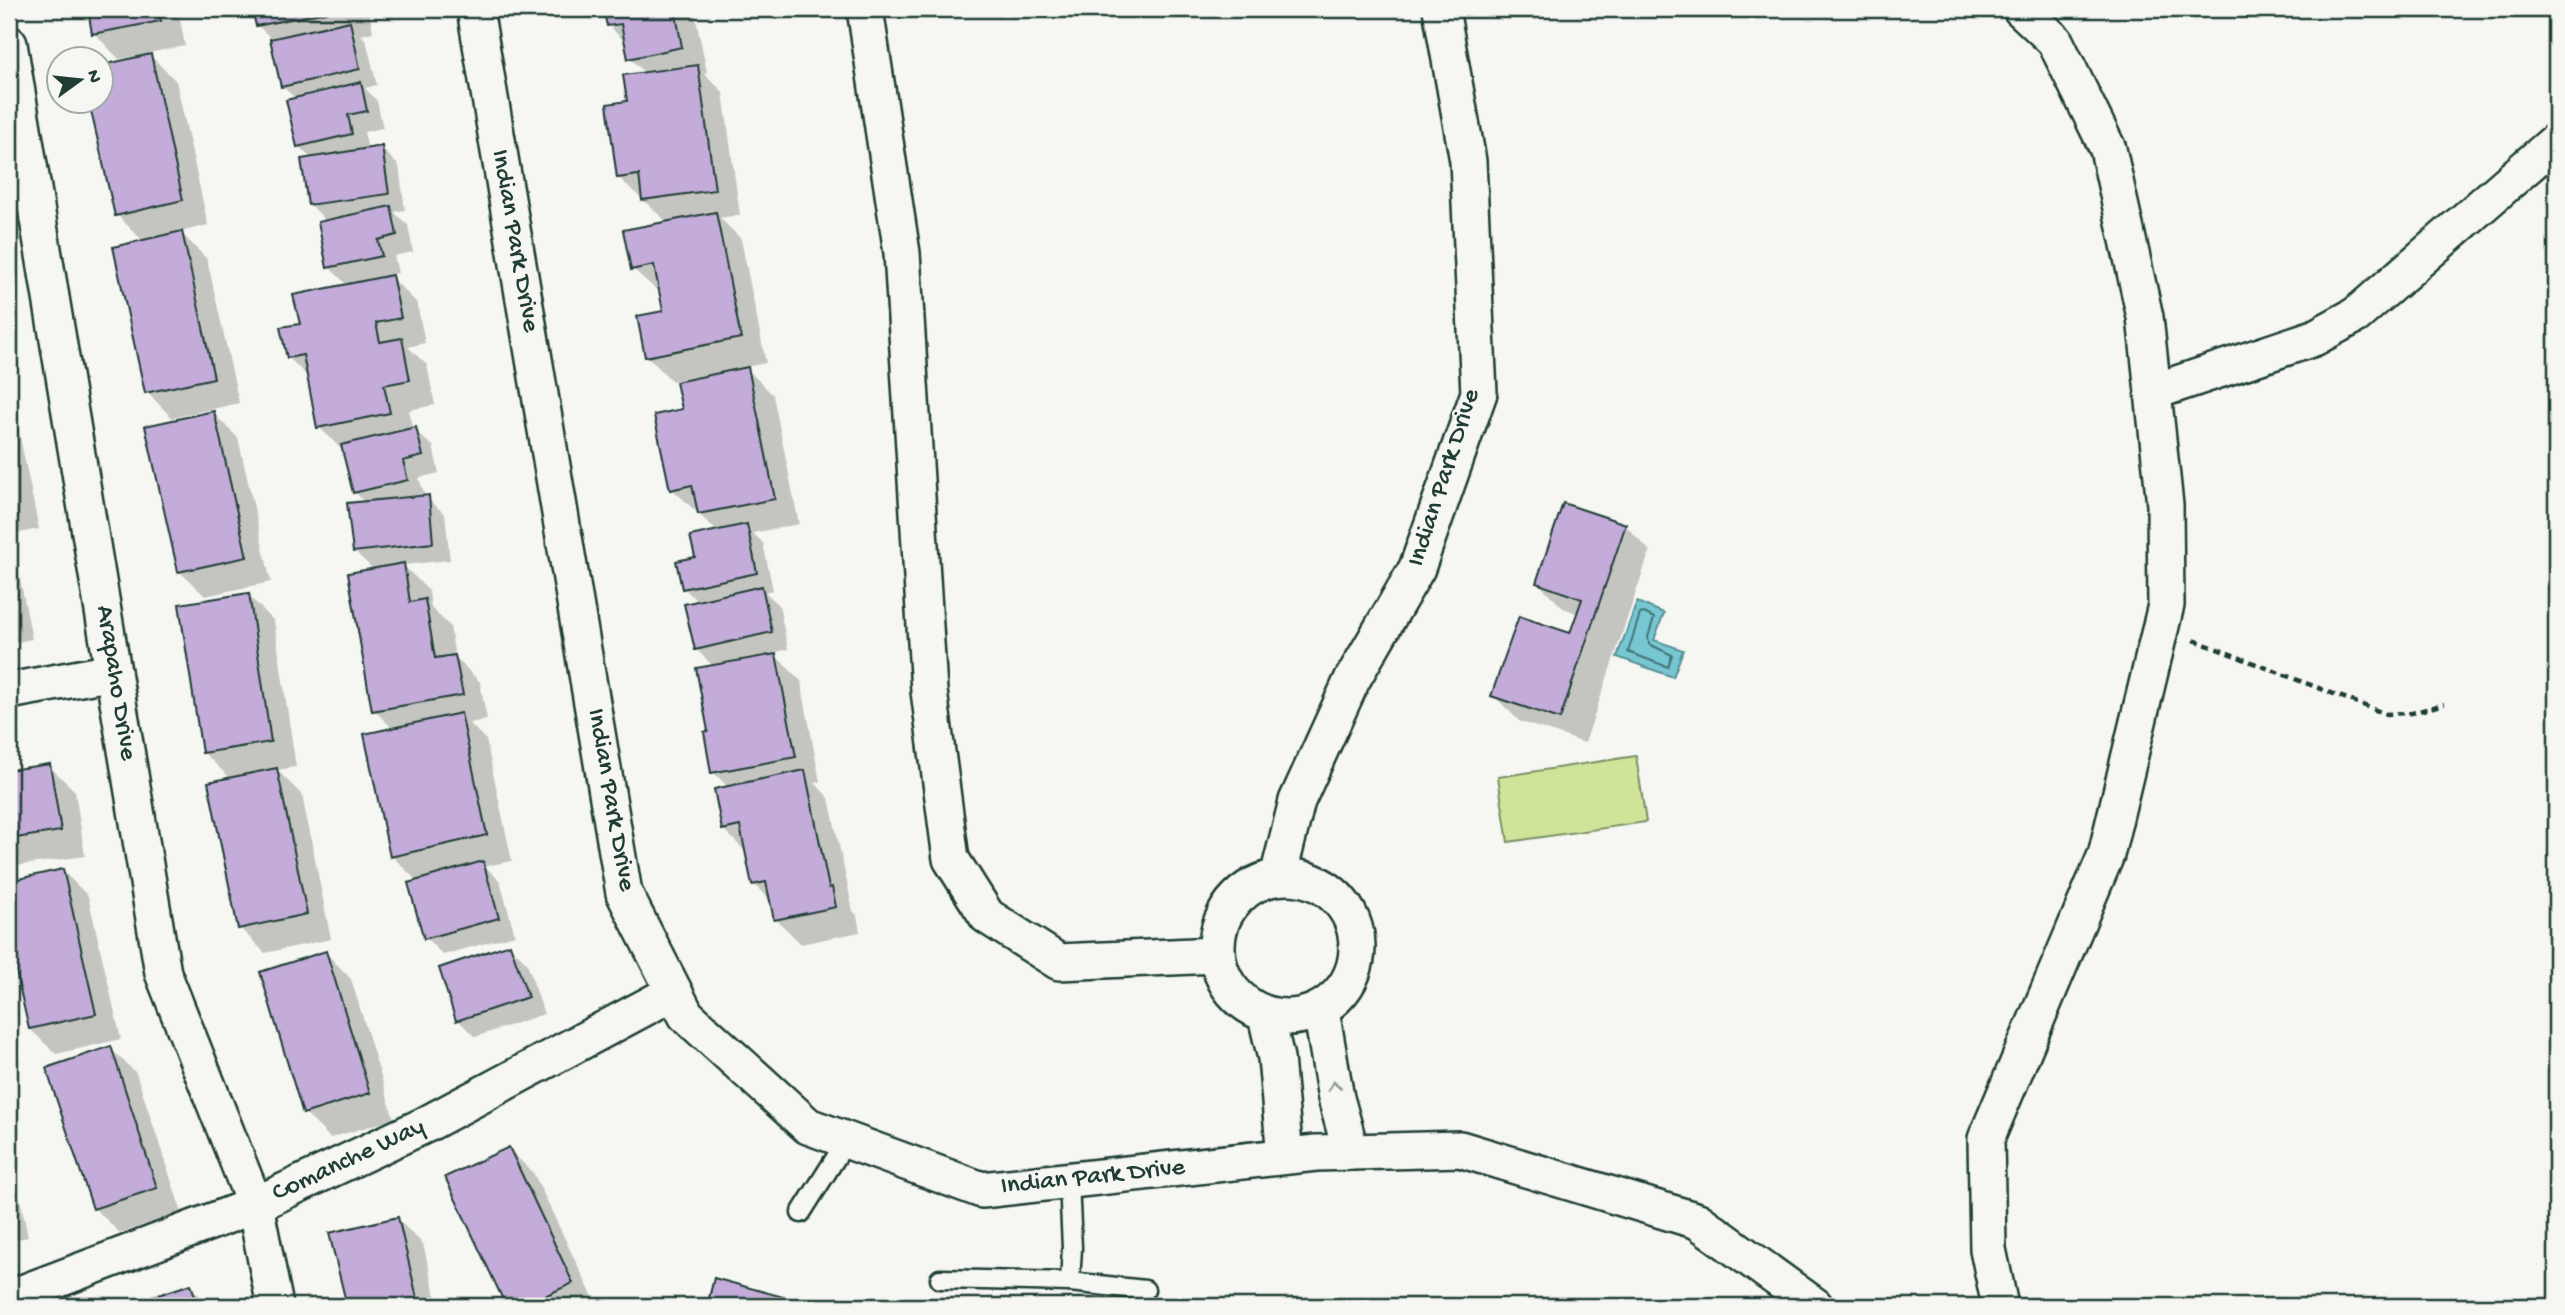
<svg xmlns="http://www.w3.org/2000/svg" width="2565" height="1315" font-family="'Gochi Hand',sans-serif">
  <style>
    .green { fill: #d0e499; stroke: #789066; stroke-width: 2 }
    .water { fill: #77c7d3; stroke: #549093; stroke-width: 2 }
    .shadow { fill: #0003 }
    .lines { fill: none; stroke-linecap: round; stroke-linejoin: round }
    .shore { stroke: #427474; stroke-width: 2 }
    .building { fill: #c3acda; stroke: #1f3d34; stroke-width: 2 }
    .lane-casing { stroke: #1f3d34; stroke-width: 23 }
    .street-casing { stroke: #1f3d34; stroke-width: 40 }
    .path { stroke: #1f3d34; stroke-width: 4.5; stroke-dasharray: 7 5; stroke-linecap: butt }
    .lane { stroke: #f6f6f2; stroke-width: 18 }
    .street { stroke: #f6f6f2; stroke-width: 35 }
    .oneway { stroke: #8a9a93 }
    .labels { text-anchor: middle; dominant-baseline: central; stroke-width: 5; stroke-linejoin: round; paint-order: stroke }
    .street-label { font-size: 26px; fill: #1f3d34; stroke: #f6f6f2 }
  </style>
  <rect width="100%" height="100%" fill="#f6f6f2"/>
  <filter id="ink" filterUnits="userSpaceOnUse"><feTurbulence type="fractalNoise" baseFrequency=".0143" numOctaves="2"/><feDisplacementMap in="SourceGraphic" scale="14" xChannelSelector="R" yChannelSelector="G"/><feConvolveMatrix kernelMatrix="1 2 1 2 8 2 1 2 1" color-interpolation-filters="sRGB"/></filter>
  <g filter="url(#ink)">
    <polygon class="green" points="1636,756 1646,822 1508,842 1498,777"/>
    <polygon class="water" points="1637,602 1664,613 1654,640 1683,650 1673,677 1617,657"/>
    <g class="shadow">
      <polygon points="89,9 178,9 185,46 148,53 176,81 208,225 180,232 207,259 239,403 172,418 147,392 144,242 117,215 91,102 102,102 102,66 131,60 131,57 119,59 94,33"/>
      <polygon points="254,9 369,9 373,32 361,35 366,40 377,85 365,88 377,101 383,128 364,132 368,150 381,148 399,166 405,210 394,212 408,225 413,252 394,256 398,273 389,275 417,303 425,343 408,347 427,365 435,405 409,410 413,430 433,446 439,473 419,478 425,497 445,514 450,560 403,565 429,591 431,608 450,626 455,657 480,682 487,720 469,723 486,740 512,861 485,866 500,881 515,935 443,955 426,938 418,882 392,856 393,729 374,710 374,570 354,551 365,503 355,492 345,453 319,427 309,378 288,357 302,325 348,286 329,267 327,222 310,204 312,159 298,146 296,99 282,86 272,39 257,25"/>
      <polygon points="605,9 694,9 707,72 704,73 723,92 740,215 720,218 741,239 766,363 745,367 773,395 799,524 753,533 763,543 773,590 765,592 779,605 788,649 773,653 801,681 820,782 815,783 829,798 853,911 857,915 860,932 801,944 776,919 772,903 754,884 747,853 723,829 729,788 713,772 710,732 714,667 696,649 698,602 684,588 697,558 718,532 672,489 684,410 678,380 672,381 647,356 665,313 661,294 633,269 668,223 618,177 629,103 645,73 630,58 627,44 608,25"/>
      <polygon points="9,384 39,529 9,535"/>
      <polygon points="213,413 238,438 271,582 205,596 179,571"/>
      <polygon points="1625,525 1650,551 1585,743 1519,721 1493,695 1571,636 1579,614 1563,608 1538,583"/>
      <polygon points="9,562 19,573 32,639 9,644"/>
      <polygon points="248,595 274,621 296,767 277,770 302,795 331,939 265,953 240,928 231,779 203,752"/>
      <polygon points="49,766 75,791 85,856 9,867 9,772"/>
      <polygon points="63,871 88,896 121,1039 56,1054 30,1029 9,934 9,883"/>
      <polygon points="510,946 527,963 544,1014 475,1037 458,1020"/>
      <polygon points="326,953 351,979 394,1119 330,1138 305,1113"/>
      <polygon points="110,1048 136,1073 182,1213 120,1233 94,1208"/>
      <polygon points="9,1144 28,1237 9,1241"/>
      <polygon points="509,1149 534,1174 597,1306 507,1306 448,1178"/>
      <polygon points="397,1219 423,1244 438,1306 348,1306 331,1234"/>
      <polygon points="716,1281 809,1306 708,1306"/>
      <polygon points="190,1286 199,1295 202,1306 153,1306 151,1299"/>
    </g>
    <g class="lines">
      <polygon class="shore" points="1644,613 1654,618 1648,637 1649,644 1672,655 1668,667 1628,652 1640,614"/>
    </g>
    <g class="building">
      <polygon points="88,9 158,9 161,21 92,34"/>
      <polygon points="252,9 341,9 256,26"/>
      <polygon points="603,9 675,9 682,47 628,59 621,24 607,26"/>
      <polygon points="350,21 360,69 281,87 270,39"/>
      <polygon points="151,54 183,200 115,216 89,102 102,102 102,65"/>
      <polygon points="698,65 715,190 642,200 639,175 617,178 607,104 627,101 623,75"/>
      <polygon points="361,82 367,111 348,115 352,134 297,147 286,100"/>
      <polygon points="382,146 389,194 308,205 301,159"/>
      <polygon points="391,206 397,235 378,240 382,256 327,268 318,222"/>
      <polygon points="716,212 741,338 645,357 637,316 663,311 654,265 631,270 623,230"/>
      <polygon points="182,231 214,378 145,393 113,247"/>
      <polygon points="392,275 401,318 376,323 380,342 402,338 410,380 384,385 390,413 317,428 303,355 287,358 280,327 300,324 293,295"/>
      <polygon points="748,367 775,499 698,514 692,485 670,490 654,415 682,409 676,382"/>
      <polygon points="214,411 247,557 178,572 145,426"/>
      <polygon points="416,427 423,456 403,461 408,480 353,493 341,445"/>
      <polygon points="429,495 433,543 353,552 347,503"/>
      <polygon points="1563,503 1626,524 1560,719 1491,696 1519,616 1570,633 1582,599 1536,583"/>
      <polygon points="747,524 757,573 682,589 676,561 695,557 690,536"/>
      <polygon points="404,563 410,602 425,599 435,658 455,655 463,695 372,711 348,573"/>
      <polygon points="762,586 772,632 695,650 684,604"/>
      <polygon points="249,593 271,742 202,753 179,604"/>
      <polygon points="776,654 796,757 711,773 704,732 708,731 696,668"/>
      <polygon points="461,713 487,835 390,857 364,734"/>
      <polygon points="50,764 61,831 9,839 9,770"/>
      <polygon points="277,768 307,914 238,929 208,782"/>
      <polygon points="805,770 829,888 832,887 836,907 774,920 766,882 752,885 740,826 722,830 714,789"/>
      <polygon points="483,861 499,918 424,939 408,883"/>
      <polygon points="63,869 96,1014 29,1029 9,942 9,881"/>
      <polygon points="510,944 528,997 456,1021 439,968"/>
      <polygon points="326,951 370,1093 303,1114 260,972"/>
      <polygon points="111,1046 157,1188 93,1209 46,1068"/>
      <polygon points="509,1147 573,1283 523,1306 506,1306 445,1177"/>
      <polygon points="398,1217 419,1306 347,1306 329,1233"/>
      <polygon points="714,1278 816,1306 707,1306"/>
      <polygon points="191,1284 198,1306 151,1306 149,1298"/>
    </g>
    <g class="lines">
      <defs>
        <g id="lane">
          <polyline points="1069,1181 1072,1248 1070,1282 1145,1290"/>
          <polyline points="801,1213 847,1140"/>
          <polyline points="940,1279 1070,1282"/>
        </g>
        <g id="street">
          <polyline points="475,9 624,893 686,1015 808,1126 982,1190 1316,1153 1460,1149 1698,1221 1815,1306"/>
          <polyline points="865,9 902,253 929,691 951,859 987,916 1059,962 1216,955"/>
          <polyline points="9,44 163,973 255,1205 275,1306"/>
          <polyline points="2153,392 2314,338 2356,315 2556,141"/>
          <polyline points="9,691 113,672"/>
          <circle cx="1287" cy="947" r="70"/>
          <polyline points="1278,877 1297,801 1352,680 1417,568 1479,393 1468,161 1441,9"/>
          <polyline points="1321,1010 1336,1098 1351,1152"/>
          <polyline points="1266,1016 1276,1058 1285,1156"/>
          <polyline points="9,1298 255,1205 425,1125 674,992"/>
          <polyline points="2000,1306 1988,1249 1986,1139 2106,855 2166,605 2165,505 2145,317 2108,149 2055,41 2021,9"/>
        </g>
      </defs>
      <use href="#lane" class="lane-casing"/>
      <use href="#street" class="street-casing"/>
      <polyline class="path" points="2194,640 2386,714 2412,713 2444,704"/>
      <use href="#lane" class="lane"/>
      <use href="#street" class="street"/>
    </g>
    <defs><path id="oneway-chevron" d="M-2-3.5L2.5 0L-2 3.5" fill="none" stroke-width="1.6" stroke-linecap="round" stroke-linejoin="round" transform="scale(1.75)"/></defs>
    <use class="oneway" href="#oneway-chevron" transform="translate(1334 1086) rotate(-99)"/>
  </g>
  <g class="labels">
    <g class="street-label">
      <text transform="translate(514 241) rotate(80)">Indian Park Drive</text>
      <text transform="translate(1445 478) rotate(-72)">Indian Park Drive</text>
      <text transform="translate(115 683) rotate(81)">Arapaho Drive</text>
      <text transform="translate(610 800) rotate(80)">Indian Park Drive</text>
      <text transform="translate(349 1161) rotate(-25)">Comanche Way</text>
      <text transform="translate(1093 1178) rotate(-6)">Indian Park Drive</text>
    </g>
  </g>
  <rect width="2565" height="1315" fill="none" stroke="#f6f6f2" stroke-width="35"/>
  <rect x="18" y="18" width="2530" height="1280" fill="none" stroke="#1f3d34" stroke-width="2.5" filter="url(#ink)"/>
  <g transform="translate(80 80) rotate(75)"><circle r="33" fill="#f6f6f2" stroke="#a0aca6" stroke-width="2"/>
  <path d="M0-5L12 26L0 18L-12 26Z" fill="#1f3d34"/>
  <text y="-10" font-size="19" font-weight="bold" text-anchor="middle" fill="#1f3d34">N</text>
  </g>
</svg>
